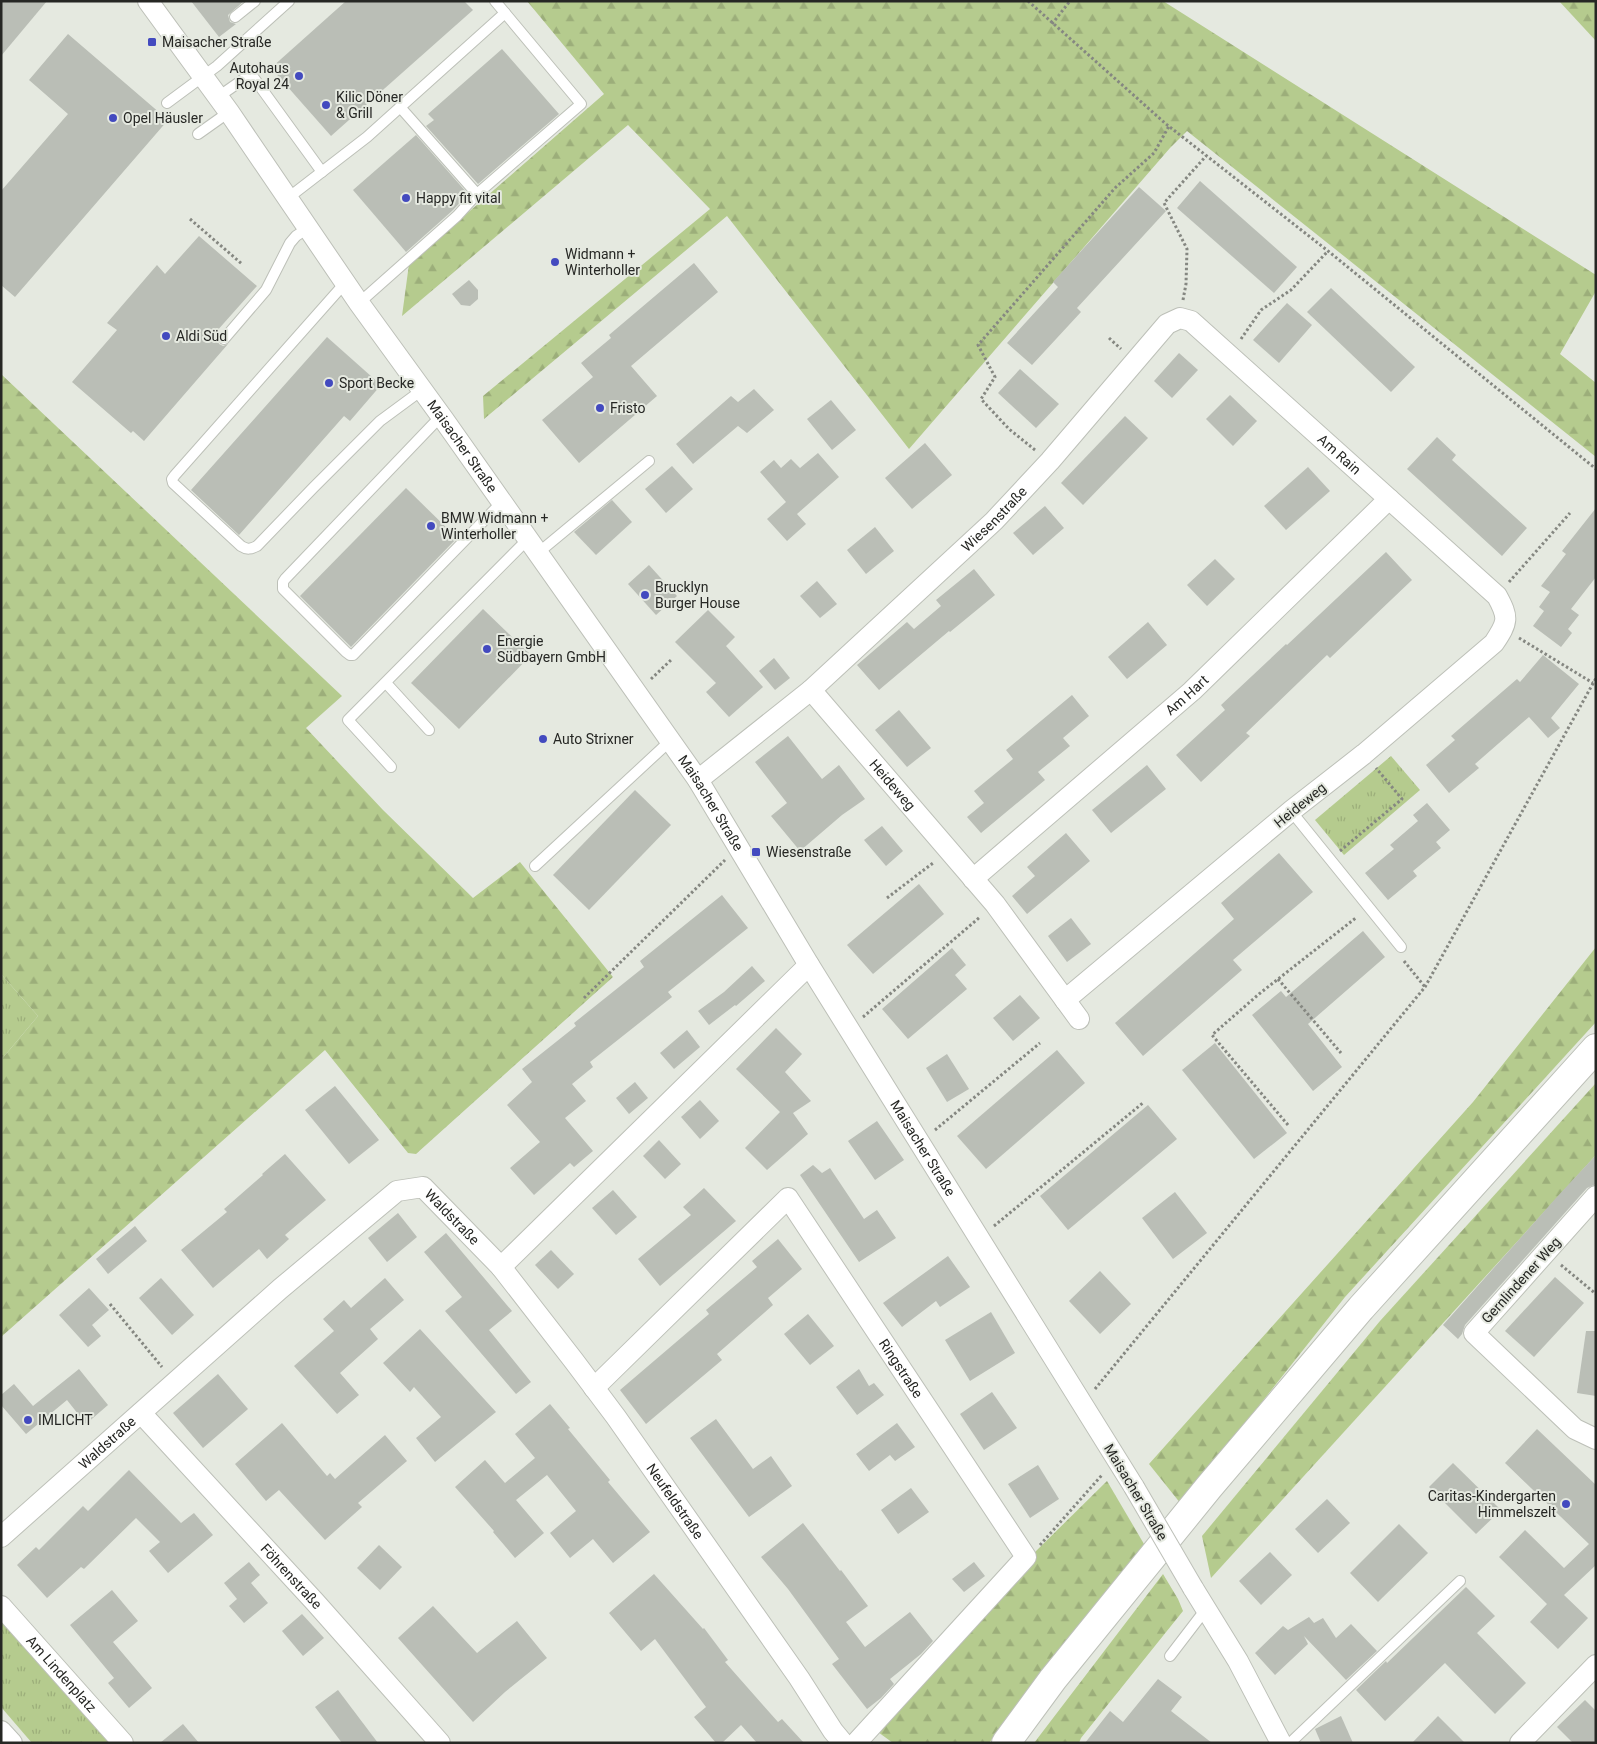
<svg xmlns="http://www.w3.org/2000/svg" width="1597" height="1744" font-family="Roboto,sans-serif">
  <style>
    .grass { fill: url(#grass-tufts) }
    .forest { fill: url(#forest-firs) }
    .building { fill: #babeb6 }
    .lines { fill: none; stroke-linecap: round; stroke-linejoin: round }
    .service-casing { stroke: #bdc0b8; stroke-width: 12 }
    .minor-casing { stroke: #bdc0b8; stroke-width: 22 }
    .trunk-casing { stroke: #bdc0b8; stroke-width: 30 }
    .path { stroke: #858781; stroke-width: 3; stroke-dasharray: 2.5 2.5; stroke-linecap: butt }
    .service { stroke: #fff; stroke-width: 10 }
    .minor { stroke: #fff; stroke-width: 20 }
    .trunk { stroke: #fff; stroke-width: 28 }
    .minor-bridge-casing { stroke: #bdc0b8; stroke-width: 22; stroke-linecap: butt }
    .minor-bridge { stroke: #fff; stroke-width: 20 }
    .poi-dot { fill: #434abf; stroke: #e5e9e0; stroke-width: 2 }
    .labels { text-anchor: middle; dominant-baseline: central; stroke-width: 4; stroke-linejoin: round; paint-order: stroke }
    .poi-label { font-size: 14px; fill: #262724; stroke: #e5e9e0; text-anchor: start }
    .street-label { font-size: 14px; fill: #262724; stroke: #e5e9e0 }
  </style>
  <defs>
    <pattern id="grass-tufts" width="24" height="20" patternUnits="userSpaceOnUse" patternTransform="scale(1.25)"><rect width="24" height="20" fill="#b5cb8e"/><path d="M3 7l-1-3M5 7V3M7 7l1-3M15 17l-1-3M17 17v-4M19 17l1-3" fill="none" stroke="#9cae7a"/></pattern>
    <pattern id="forest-firs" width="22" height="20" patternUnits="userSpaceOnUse" patternTransform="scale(1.25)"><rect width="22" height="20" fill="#b5cb8e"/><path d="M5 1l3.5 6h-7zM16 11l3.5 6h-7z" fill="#9cae7a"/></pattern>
  </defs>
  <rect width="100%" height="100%" fill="#e5e9e0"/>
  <g class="grass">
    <polygon points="1391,756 1420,790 1344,855 1315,820"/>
    <polygon points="1,974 38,1016 1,1060"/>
    <polygon points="1,1616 111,1743 32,1743 1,1707"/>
  </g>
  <g class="forest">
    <polygon points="527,1 1163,1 1596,275 1596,291 1560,354 1596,383 1596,457 1187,131 1170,148 909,449 727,216 484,419 483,396 710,209 628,125 402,316 409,264 604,94"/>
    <polygon points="1559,1 1596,1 1596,41"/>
    <polygon points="1,374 342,696 306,728 383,810 473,898 520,862 613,977 416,1154 408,1153 325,1050 1,1337 1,1060 38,1016 1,974"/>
    <polygon points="1596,947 1596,1022 1345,1297 1181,1504 1149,1464 1473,1102"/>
    <polygon points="1596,1083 1596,1155 1211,1578 1202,1536 1380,1321"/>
    <polygon points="1107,1481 1144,1544 989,1743 893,1743 878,1732 1032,1555"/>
    <polygon points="1163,1574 1178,1599 1183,1611 1081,1738 1079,1743 1034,1743"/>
  </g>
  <g class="building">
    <polygon points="1,1 47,1 1,56"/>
    <polygon points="191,1 244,1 228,15 230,22 236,24 219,37"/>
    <polygon points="346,1 464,1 473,10 331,136 271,68"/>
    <polygon points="68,34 168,120 15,297 1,285 1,191 68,114 29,80"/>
    <polygon points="502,49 559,114 478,184 426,126 434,120 428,114"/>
    <polygon points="416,135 468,194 452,211 406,252 353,190"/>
    <polygon points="1200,181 1297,267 1274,293 1177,208"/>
    <polygon points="1139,187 1166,211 1077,308 1081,312 1032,365 1007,343 1058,287 1053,282"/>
    <polygon points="199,236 257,286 216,332 219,334 217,338 219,344 223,346 228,344 144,441 133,431 131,433 72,382 117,330 107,323 157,265 165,274"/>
    <polygon points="694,263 718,292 631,366 657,396 579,463 542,420 593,377 581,363 611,338 609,335"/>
    <polygon points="469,280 478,290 478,299 470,306 461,305 452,294"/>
    <polygon points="1331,288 1415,367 1391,392 1307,312"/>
    <polygon points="1287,303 1312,325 1279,363 1253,340"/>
    <polygon points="327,337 381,385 350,421 344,416 239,535 191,490"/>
    <polygon points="1179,353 1198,370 1172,398 1154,381"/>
    <polygon points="1020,369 1059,404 1036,428 998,393"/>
    <polygon points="754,389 774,410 747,433 738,426 693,464 676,444 731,396 738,402"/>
    <polygon points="1230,395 1257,421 1233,446 1206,419"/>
    <polygon points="831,400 856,430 832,450 807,419"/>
    <polygon points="1125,416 1148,438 1083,505 1061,483"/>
    <polygon points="1437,437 1456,455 1452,460 1527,528 1502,556 1407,469"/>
    <polygon points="925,443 952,475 912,509 885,478"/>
    <polygon points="818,453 839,477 797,514 806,524 787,541 767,519 786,502 760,472 774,460 781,468 791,459 800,468"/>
    <polygon points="672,466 693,489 666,513 645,489"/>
    <polygon points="1308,467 1330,491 1286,530 1264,506"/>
    <polygon points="406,488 457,538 351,647 300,596"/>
    <polygon points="612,500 632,522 596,555 574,532"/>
    <polygon points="1045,506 1064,528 1033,555 1013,533"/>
    <polygon points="1596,508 1596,577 1571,609 1579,615 1568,629 1572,633 1561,647 1533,626 1544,611 1539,607 1550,592 1541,586 1566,554 1562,551"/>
    <polygon points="875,527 894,551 866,574 847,550"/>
    <polygon points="1386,552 1412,580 1330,658 1327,655 1246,733 1250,736 1201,782 1176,755 1225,710 1221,705 1286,644 1287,645"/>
    <polygon points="1215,559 1235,579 1207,606 1187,585"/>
    <polygon points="649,565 677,596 656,615 628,584"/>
    <polygon points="974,569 995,595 950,632 949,631 879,690 857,665 907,622 914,629 941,606 936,600"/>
    <polygon points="817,581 837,604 820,618 800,596"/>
    <polygon points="483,609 531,655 459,729 411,683"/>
    <polygon points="708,610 735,637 726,646 763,687 729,717 706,692 716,683 675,642"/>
    <polygon points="1148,622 1167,645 1127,679 1108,657"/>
    <polygon points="1543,655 1579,684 1551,718 1560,728 1548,738 1529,717 1475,764 1479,768 1449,793 1426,765 1455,740 1451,736 1517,679 1520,682"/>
    <polygon points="774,658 790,678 775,690 759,671"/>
    <polygon points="1072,695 1089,716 1063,738 1070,746 1038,772 1045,780 981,833 967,817 984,803 974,791 1013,759 1006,750"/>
    <polygon points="899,710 931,748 907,767 875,730"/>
    <polygon points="788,736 822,779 839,765 865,799 842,815 800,851 771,816 787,803 755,762"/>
    <polygon points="1147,765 1166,789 1111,833 1092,810"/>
    <polygon points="635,790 671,825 589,910 553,875"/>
    <polygon points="1427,803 1450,830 1436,842 1441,848 1413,871 1417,876 1388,900 1365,873 1394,849 1390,845 1418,821 1413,815"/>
    <polygon points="882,826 903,851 886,866 864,840"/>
    <polygon points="1066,833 1090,861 1027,914 1012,896 1035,876 1027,867"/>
    <polygon points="1279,853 1313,892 1233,960 1242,970 1143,1056 1115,1023 1234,919 1221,903"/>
    <polygon points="919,884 944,914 873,974 847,945"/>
    <polygon points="722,895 748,928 668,992 672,997 590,1062 593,1067 572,1084 586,1101 565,1118 593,1151 574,1167 570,1163 534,1195 510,1168 540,1142 507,1105 532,1082 522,1069 576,1026 574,1023 644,967 640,961"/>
    <polygon points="1071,918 1091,944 1067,962 1048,936"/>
    <polygon points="1363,931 1385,957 1308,1024 1342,1067 1313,1091 1252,1015 1281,991 1286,997"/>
    <polygon points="952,948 966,965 955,975 967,989 908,1039 882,1009"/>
    <polygon points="752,966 765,981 736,1006 735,1005 709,1025 698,1011 724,992"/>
    <polygon points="1020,995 1040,1018 1013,1041 993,1018"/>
    <polygon points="776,1028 802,1054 785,1072 811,1101 793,1113 808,1134 767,1170 745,1148 780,1112 736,1069"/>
    <polygon points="687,1030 700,1047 674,1069 660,1053"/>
    <polygon points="1215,1043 1287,1133 1254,1159 1182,1070"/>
    <polygon points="1057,1050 1085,1083 986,1169 957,1136"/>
    <polygon points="947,1054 969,1089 947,1102 926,1068"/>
    <polygon points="635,1082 648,1098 629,1114 616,1098"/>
    <polygon points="335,1086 379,1140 349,1164 305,1110"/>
    <polygon points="700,1100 719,1121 700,1139 681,1117"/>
    <polygon points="1148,1105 1177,1139 1068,1230 1040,1196"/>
    <polygon points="877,1121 904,1160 875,1180 848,1141"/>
    <polygon points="659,1140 681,1164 665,1179 643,1156"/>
    <polygon points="285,1154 326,1200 285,1235 289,1239 267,1259 259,1249 213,1288 181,1250 227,1212 224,1209 263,1175 262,1174"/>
    <polygon points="1596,1155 1596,1184 1587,1188 1465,1325 1462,1334 1458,1339 1443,1325 1556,1198"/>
    <polygon points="813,1165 822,1173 830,1168 864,1219 877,1210 896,1238 859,1262 800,1175"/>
    <polygon points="704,1188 736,1221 660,1286 638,1259 691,1215 683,1207"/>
    <polygon points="613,1190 637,1217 616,1235 592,1208"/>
    <polygon points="1175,1192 1207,1233 1173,1259 1142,1218"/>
    <polygon points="398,1213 417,1237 387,1262 368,1238"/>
    <polygon points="135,1226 147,1241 108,1274 96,1259"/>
    <polygon points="446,1233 512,1311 489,1330 531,1382 516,1394 445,1311 462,1297 424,1252"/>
    <polygon points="778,1239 802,1269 768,1298 773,1305 717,1354 722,1360 646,1424 620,1390 709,1314 706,1310 757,1267 752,1261"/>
    <polygon points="551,1250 574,1274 558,1289 535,1265"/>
    <polygon points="948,1256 970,1287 940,1307 936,1301 902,1327 883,1303"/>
    <polygon points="1100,1271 1131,1304 1100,1334 1069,1301"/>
    <polygon points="1555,1277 1584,1303 1534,1357 1505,1331"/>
    <polygon points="161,1278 194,1315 172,1335 139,1298"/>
    <polygon points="385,1278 404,1300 370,1329 378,1339 340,1373 359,1395 337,1414 294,1366 334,1331 323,1319 344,1300 351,1308"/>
    <polygon points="89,1288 109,1310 92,1325 101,1336 88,1347 59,1315"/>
    <polygon points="991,1312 1015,1353 970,1381 945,1340"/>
    <polygon points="808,1314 834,1346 810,1365 784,1334"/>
    <polygon points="420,1329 496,1412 435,1462 416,1438 441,1417 414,1387 410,1392 383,1363"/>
    <polygon points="1586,1331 1596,1331 1596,1396 1577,1393"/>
    <polygon points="79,1369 108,1405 86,1424 67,1400 26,1434 1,1405 1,1395 14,1384 33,1406"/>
    <polygon points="859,1369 869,1386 874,1383 884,1395 857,1415 836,1387"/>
    <polygon points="218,1374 248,1409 203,1448 173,1413"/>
    <polygon points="992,1392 1017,1428 984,1450 960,1414"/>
    <polygon points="550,1404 570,1428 568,1429 610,1480 608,1482 650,1532 613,1563 593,1539 570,1558 550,1533 576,1511 547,1475 516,1500 544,1533 515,1558 493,1532 494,1531 455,1487 485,1460 505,1483 535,1458 515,1434"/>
    <polygon points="716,1419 753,1469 771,1456 792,1486 749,1517 690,1438"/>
    <polygon points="282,1423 327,1476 330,1473 335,1479 385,1435 407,1461 358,1503 362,1507 325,1540 279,1490 266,1501 235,1464"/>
    <polygon points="897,1423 915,1447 895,1461 890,1455 869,1471 856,1454"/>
    <polygon points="1537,1429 1596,1485 1596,1565 1564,1595 1588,1618 1558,1649 1530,1622 1547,1604 1499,1557 1525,1530 1564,1568 1589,1544 1505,1463"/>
    <polygon points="1453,1463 1501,1510 1476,1534 1429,1487"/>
    <polygon points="1038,1465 1059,1499 1030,1518 1008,1484"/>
    <polygon points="129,1470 181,1523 194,1513 213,1535 168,1573 149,1551 160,1542 136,1518 84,1569 81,1567 47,1598 17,1565 36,1547 39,1550 83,1506 88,1511"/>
    <polygon points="911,1488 929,1512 898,1534 881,1510"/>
    <polygon points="1327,1499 1350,1523 1318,1553 1295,1529"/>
    <polygon points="803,1523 840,1571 841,1570 868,1606 846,1622 865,1647 910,1612 933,1641 921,1654 890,1679 894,1684 881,1698 867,1709 832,1664 839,1659 788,1589 761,1557"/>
    <polygon points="1399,1524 1428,1553 1378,1602 1350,1573"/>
    <polygon points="379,1545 402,1567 380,1590 357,1568"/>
    <polygon points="1270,1552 1292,1575 1261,1605 1239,1581"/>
    <polygon points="249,1562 260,1575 251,1583 268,1603 244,1623 229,1606 237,1599 224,1583"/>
    <polygon points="974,1562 985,1576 964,1592 952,1579"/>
    <polygon points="654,1574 703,1629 704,1628 728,1660 725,1662 778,1722 782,1719 804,1743 757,1743 741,1725 722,1743 716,1743 694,1717 706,1707 655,1639 641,1651 609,1613"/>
    <polygon points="1466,1587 1495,1616 1477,1633 1526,1683 1495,1714 1445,1663 1385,1721 1356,1690 1386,1661 1387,1663"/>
    <polygon points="112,1590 138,1621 113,1642 152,1688 129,1708 108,1683 114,1678 70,1625"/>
    <polygon points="433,1606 477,1653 517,1621 547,1658 505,1692 473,1722 398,1638"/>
    <polygon points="302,1614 324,1638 303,1656 282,1631"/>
    <polygon points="1309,1617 1314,1623 1323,1618 1336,1638 1351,1624 1377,1651 1346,1680 1304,1636 1308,1644 1275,1675 1255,1653 1283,1626 1288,1630"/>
    <polygon points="1158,1679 1182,1697 1171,1711 1212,1743 1085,1743 1110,1711 1123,1722"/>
    <polygon points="338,1690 378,1743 342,1743 315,1707"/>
    <polygon points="1585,1700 1596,1711 1596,1743 1573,1743 1557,1727"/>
    <polygon points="1341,1716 1353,1743 1321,1743 1315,1729"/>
    <polygon points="1438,1716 1465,1743 1412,1743"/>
    <polygon points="183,1724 199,1743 160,1743"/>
  </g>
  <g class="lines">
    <defs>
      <g id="service">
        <polyline points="235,17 255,1"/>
        <polyline points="218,97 251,74 322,172"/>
        <polyline points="167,103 217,66 289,1"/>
        <polyline points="400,107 477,194 581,104 505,13"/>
        <polyline points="198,134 229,112"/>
        <polyline points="288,198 367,137 505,13 495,1"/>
        <path d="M345,283L175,475L172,479L173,483L241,546C247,550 251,549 257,546L313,488L380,421L422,390"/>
        <polyline points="359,303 457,216 477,194"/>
        <polyline points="224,339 266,290 290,243 296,236 308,228"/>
        <polyline points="441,416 285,579 283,582 283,589 346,652 350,655 353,655 502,502"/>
        <polyline points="538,553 649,461"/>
        <polyline points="386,683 429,730"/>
        <polyline points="391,767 348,720 528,539"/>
        <polyline points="1291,811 1401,947"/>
        <polyline points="535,866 670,741"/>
        <polyline points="1170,1656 1206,1609"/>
        <polyline points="1290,1743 1460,1581"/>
      </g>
      <g id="minor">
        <path id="s1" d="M148,1L229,112L359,303L444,420L698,780L809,965L1134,1487"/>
        <path id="s2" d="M811,690L995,904L1079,1019"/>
        <path id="s3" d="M698,780L811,690L994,521L1050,461L1167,324L1180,318L1191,321L1497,596C1509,618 1508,622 1494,643L1364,754L1291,811L1065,1000"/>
        <path id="s4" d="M973,879L1192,691L1389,499"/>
        <polyline points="1596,1196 1474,1333 1575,1429 1596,1439"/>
        <path id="s5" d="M501,1267L574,1361L616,1417L799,1678L833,1731L843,1743"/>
        <path id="s6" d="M594,1388L788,1198L1026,1557L856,1743"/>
        <path id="s7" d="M141,1413L315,1602L440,1743"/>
        <path id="s8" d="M1,1537L280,1289L397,1191L423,1187L501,1267L809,965"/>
        <polyline points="1193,1588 1238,1661 1281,1743"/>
        <path id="s9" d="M1,1606L123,1743"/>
        <polyline points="1,1731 12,1743"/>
        <polyline points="1520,1743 1596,1665"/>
      </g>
      <polyline id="trunk" points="1006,1743 1053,1679 1209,1487 1361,1308 1596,1048"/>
    </defs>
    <use href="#service" class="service-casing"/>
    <use href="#minor" class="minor-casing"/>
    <use href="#trunk" class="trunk-casing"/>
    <g class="path">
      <polyline points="1028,1 1166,124 1328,251 1596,469"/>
      <polyline points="1052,24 1070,1"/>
      <polyline points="190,219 242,264"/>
      <polyline points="1183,300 1186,284 1187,249 1164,203 1206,156"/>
      <polyline points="1109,338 1121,349"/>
      <polyline points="1241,339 1261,310 1291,290 1328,251"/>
      <polyline points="1035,450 1009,429 981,399 995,377 978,345 1115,188 1154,153 1169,126"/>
      <polyline points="1509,582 1570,513"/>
      <polyline points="1519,638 1593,683"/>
      <polyline points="651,679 671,660"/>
      <polyline points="1340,851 1402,799 1376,768"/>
      <polyline points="887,898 933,863"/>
      <polyline points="1404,961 1425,987"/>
      <polyline points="1278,979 1341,1053"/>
      <polyline points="584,998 725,860"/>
      <polyline points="863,1017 980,917"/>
      <polyline points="1288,1125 1212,1035 1259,994 1357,917"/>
      <polyline points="935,1130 1040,1043"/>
      <polyline points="994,1226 1144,1102"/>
      <polyline points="1561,1265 1596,1294"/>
      <polyline points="110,1304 162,1367"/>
      <polyline points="1095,1389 1425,987 1596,678"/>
      <polyline points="1040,1545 1102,1475"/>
    </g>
    <use href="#service" class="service"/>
    <use href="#minor" class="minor"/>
    <use href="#trunk" class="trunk"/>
    <defs>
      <polyline id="minor-bridge" points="1134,1487 1193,1588"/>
    </defs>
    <use href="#minor-bridge" class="minor-bridge-casing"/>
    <use href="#minor-bridge" class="minor-bridge"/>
  </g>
  <g class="poi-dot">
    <rect x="147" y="37" width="10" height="10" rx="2.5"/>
    <circle cx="299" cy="76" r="5"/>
    <circle cx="326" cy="105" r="5"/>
    <circle cx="113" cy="118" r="5"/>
    <circle cx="406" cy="198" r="5"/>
    <circle cx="555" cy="262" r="5"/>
    <circle cx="166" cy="336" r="5"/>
    <circle cx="329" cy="383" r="5"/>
    <circle cx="600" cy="408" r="5"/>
    <circle cx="431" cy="526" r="5"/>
    <circle cx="645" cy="595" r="5"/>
    <circle cx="487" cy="649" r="5"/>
    <circle cx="543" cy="739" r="5"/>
    <rect x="751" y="847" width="10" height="10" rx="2.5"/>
    <circle cx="28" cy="1420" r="5"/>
    <circle cx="1566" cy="1504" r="5"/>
  </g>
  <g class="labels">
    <g class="poi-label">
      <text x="162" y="42">Maisacher Straße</text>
      <text x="289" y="68" text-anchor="end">Autohaus<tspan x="289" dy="16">Royal 24</tspan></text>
      <text x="336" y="97">Kilic Döner<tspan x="336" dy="16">&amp; Grill</tspan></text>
      <text x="123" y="118">Opel Häusler</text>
      <text x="416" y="198">Happy fit vital</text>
      <text x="565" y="254">Widmann +<tspan x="565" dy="16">Winterholler</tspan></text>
      <text x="176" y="336">Aldi Süd</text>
      <text x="339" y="383">Sport Becke</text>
      <text x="610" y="408">Fristo</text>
      <text x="441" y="518">BMW Widmann +<tspan x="441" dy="16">Winterholler</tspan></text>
      <text x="655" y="587">Brucklyn<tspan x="655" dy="16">Burger House</tspan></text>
      <text x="497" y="641">Energie<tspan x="497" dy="16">Südbayern GmbH</tspan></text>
      <text x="553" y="739">Auto Strixner</text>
      <text x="766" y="852">Wiesenstraße</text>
      <text x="38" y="1420">IMLICHT</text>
      <text x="1556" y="1496" text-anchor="end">Caritas-Kindergarten<tspan x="1556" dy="16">Himmelszelt</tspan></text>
    </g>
    <g class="street-label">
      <text stroke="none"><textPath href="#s1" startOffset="545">Maisacher Straße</textPath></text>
      <text stroke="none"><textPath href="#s3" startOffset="881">Am Rain</textPath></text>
      <text stroke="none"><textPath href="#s3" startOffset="395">Wiesenstraße</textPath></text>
      <text stroke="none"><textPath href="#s4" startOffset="282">Am Hart</textPath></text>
      <text stroke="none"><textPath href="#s2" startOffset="125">Heideweg</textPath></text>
      <text stroke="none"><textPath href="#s1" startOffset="980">Maisacher Straße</textPath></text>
      <text transform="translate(1300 805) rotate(-39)">Heideweg</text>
      <text stroke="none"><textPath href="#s1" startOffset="1385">Maisacher Straße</textPath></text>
      <text stroke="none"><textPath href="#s8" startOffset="594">Waldstraße</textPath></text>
      <text transform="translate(1521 1280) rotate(-48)">Gernlindener Weg</text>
      <text stroke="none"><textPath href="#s6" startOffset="476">Ringstraße</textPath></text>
      <text stroke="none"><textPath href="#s8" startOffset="142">Waldstraße</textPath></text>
      <text transform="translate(1136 1492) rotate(59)">Maisacher Straße</text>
      <text stroke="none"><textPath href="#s5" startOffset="292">Neufeldstraße</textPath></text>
      <text stroke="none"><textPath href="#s7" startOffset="222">Föhrenstraße</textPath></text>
      <text stroke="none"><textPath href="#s9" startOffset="91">Am Lindenplatz</textPath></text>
    </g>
  </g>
  <rect width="1597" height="1744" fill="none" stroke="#262724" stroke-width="5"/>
</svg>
